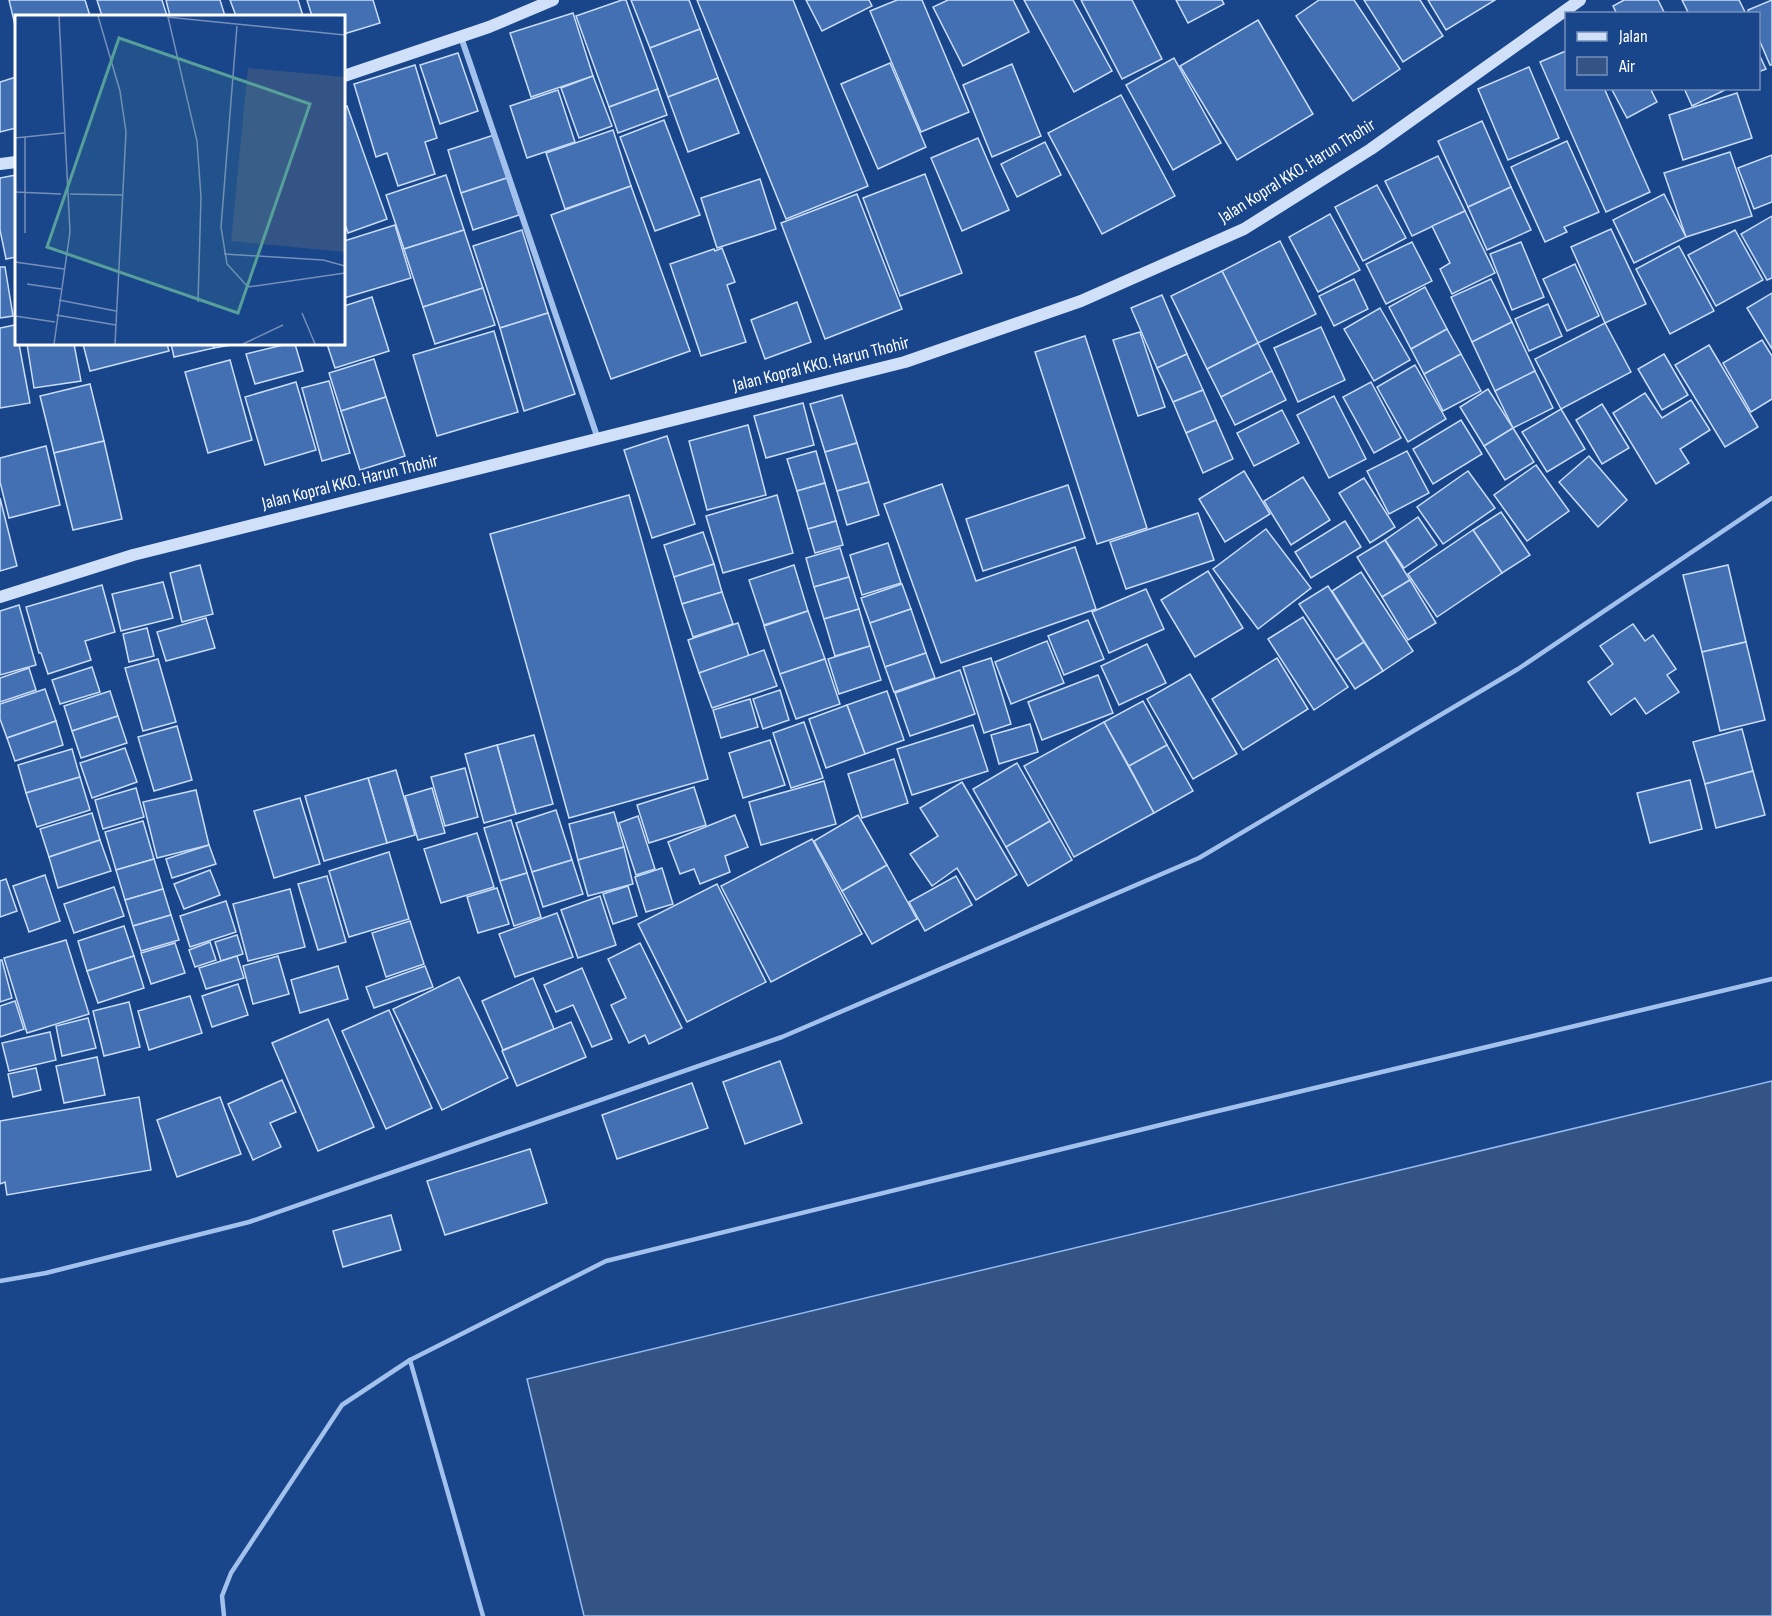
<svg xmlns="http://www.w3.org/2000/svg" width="1772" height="1616" font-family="'Sofia Sans Condensed',sans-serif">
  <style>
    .water { fill: #345486; stroke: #96bbef; stroke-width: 1.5 }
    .building { fill: #4270b2; stroke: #c9ddfa; stroke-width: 1.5 }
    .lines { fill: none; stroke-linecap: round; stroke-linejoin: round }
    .lane { stroke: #a3c1ed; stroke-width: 4.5 }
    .street { stroke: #a3c1ed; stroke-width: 6 }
    .secondary { stroke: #d0e0f9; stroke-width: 12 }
    .labels { text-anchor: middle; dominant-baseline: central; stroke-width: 5; stroke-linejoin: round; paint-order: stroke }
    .street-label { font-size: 18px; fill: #fff; stroke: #19458a }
    .inset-road { fill: none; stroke: #758fb9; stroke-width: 1.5 }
    .view { fill: #579f9a; fill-opacity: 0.15; stroke: #579f9a; stroke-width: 3 }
    .inset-edge { fill: none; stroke: #fff; stroke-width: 3 }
  </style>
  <rect width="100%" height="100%" fill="#19458a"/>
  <polygon class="water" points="1772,1081 1772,1616 584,1616 527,1379"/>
  <g class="building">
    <polygon points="9,0 85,0 90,16 16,16 16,29"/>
    <polygon points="97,0 162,0 167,16 102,16"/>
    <polygon points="166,0 220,0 225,16 170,16"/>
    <polygon points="230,0 298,0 303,16 236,16"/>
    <polygon points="307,0 373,0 380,23 344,34 344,16 312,16"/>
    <polygon points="622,0 626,0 658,89 609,107 576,16"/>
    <polygon points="631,0 689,0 700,29 650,48"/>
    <polygon points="697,0 793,0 868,186 786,219"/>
    <polygon points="806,0 869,0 872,6 822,31"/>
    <polygon points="897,0 922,0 969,112 921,132 870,11"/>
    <polygon points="948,0 1013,0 1029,32 963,66 933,7"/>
    <polygon points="1024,0 1073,0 1112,71 1074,92"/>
    <polygon points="1081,0 1132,0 1162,59 1122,79"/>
    <polygon points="1176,0 1222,0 1224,4 1188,23"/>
    <polygon points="1319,0 1354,0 1400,69 1353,101 1296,16"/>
    <polygon points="1364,0 1420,0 1443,36 1403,62"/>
    <polygon points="1428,0 1495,0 1446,30"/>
    <polygon points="1624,0 1658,0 1665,14 1617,14 1613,6"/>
    <polygon points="1682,0 1739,0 1746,14 1689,14"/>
    <polygon points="1772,0 1772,65 1770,65 1758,37 1758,14 1749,14 1748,10"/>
    <polygon points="573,13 593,76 531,97 510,33"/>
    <polygon points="1258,20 1313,114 1237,160 1180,66"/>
    <polygon points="700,29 718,78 668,97 650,48"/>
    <polygon points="1566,51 1566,88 1604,88 1650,192 1606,212 1540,62"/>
    <polygon points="1758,52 1766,69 1758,72"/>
    <polygon points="458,53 478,111 440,124 420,65"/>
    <polygon points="1174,58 1221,143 1173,170 1126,85"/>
    <polygon points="890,63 926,147 878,169 841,84"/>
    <polygon points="1012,64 1041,136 992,157 963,85"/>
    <polygon points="415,65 437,138 425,142 435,174 398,186 387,153 376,157 354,84"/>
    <polygon points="1529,67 1559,138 1508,160 1478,89"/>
    <polygon points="593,76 612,126 579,138 561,88"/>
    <polygon points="16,77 16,128 0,132 0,82"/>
    <polygon points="718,78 739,133 688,152 668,97"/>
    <polygon points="1611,88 1650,88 1657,102 1627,118"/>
    <polygon points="1684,88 1727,88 1727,89 1692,106"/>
    <polygon points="658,89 667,115 618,133 609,107"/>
    <polygon points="558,90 575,142 527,158 510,106"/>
    <polygon points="1737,93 1752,138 1683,160 1669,115"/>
    <polygon points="1121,95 1175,196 1102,234 1048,133"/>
    <polygon points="347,106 387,219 348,233 344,221 344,107"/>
    <polygon points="664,120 700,215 655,231 620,137"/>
    <polygon points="1482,121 1511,187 1468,207 1438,141"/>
    <polygon points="613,130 631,186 565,209 546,153"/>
    <polygon points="494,135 507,178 461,193 448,150"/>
    <polygon points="978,138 1009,210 962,231 931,158"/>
    <polygon points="1567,141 1599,212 1564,227 1567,232 1545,242 1511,167"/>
    <polygon points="1045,142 1061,175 1017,197 1001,164"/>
    <polygon points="1730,152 1752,216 1686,237 1664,173"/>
    <polygon points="1772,155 1772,202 1754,209 1738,168"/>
    <polygon points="1438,156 1465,211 1412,236 1385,181"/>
    <polygon points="925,174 962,273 900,296 863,198"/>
    <polygon points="16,175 16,257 6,259 0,230 0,178"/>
    <polygon points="446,175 464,230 404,249 386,195"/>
    <polygon points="507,178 519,215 473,230 461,193"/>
    <polygon points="760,179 776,229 717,248 701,198"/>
    <polygon points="1377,185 1406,238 1363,261 1335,207"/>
    <polygon points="631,186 690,351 611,379 551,215"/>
    <polygon points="1511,187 1531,230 1487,250 1468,207"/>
    <polygon points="857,194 902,309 825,339 781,223"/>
    <polygon points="1664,194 1686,237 1634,263 1613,220"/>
    <polygon points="1465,211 1495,273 1452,294 1440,269 1450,263 1432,226"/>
    <polygon points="1330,214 1360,270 1318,292 1289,237"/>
    <polygon points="1772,216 1772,278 1767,280 1741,234"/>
    <polygon points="395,225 411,278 344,298 344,241"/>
    <polygon points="1611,229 1646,304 1605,323 1571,247"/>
    <polygon points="464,230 483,288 423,307 404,249"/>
    <polygon points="522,230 548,313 500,328 473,246"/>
    <polygon points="1735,230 1763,280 1716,306 1688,255"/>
    <polygon points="1280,241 1316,314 1258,343 1222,271"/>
    <polygon points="1412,242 1432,281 1386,304 1366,264"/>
    <polygon points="1521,242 1544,297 1512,310 1490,254"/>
    <polygon points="1679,246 1714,311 1670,334 1636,269"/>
    <polygon points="722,248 735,282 727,285 746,342 701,356 670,264 714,249 715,251"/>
    <polygon points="1575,264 1599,316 1567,331 1543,279"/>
    <polygon points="0,267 5,267 13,316 0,318"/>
    <polygon points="1222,271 1258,343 1207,369 1171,296"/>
    <polygon points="1354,279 1368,309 1334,326 1319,296"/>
    <polygon points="1491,279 1512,322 1472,342 1451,297"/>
    <polygon points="1425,287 1447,329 1411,349 1389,307"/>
    <polygon points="483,288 495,325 435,344 423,307"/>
    <polygon points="1772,293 1772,349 1747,308"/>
    <polygon points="1162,295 1187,354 1157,368 1131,308"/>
    <polygon points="372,297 389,351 335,368 327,344 344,344 344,306"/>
    <polygon points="797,302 811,342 765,359 751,320"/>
    <polygon points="1548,304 1562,336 1529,351 1515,319"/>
    <polygon points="1380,308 1410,360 1374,381 1344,329"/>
    <polygon points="548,313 575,394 524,411 500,328"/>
    <polygon points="1512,322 1535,371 1495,391 1472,342"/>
    <polygon points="1605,323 1631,372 1561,409 1535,359"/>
    <polygon points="15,325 16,344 19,344 30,403 0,408 0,328"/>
    <polygon points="1321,327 1345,380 1298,402 1274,348"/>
    <polygon points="1447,329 1461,354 1424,374 1411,349"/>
    <polygon points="494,331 518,412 437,436 413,355"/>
    <polygon points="1140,332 1165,407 1138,416 1113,340"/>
    <polygon points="1085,336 1147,528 1097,544 1035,352"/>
    <polygon points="1762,340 1772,356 1772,399 1751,412 1723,363"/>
    <polygon points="1258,343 1272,371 1221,397 1207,369"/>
    <polygon points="27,344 74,344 81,381 34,388"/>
    <polygon points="83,344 167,344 169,351 90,371"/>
    <polygon points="171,344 213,344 214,348 174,357"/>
    <polygon points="213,344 237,344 214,348"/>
    <polygon points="287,344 295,344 303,371 255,384 246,354"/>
    <polygon points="1709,345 1758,427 1725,447 1675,365"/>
    <polygon points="1187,354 1203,390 1173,402 1157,368"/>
    <polygon points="1461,354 1481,391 1443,411 1424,374"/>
    <polygon points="1664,354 1688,395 1662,410 1638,369"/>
    <polygon points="374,359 386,397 341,411 329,373"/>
    <polygon points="230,360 252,440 208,453 185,372"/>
    <polygon points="1415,365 1446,419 1408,442 1377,387"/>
    <polygon points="1272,371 1286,400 1235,425 1221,397"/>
    <polygon points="1535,371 1553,408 1513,428 1495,391"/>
    <polygon points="329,381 350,453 322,461 302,388"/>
    <polygon points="296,382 316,450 265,465 245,397"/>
    <polygon points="1371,382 1401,438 1374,453 1343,397"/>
    <polygon points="90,384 104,441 54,453 40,396"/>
    <polygon points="1488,389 1513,428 1484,446 1460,407"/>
    <polygon points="1203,390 1216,420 1186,433 1173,402"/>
    <polygon points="1645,393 1662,418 1691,400 1710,430 1680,449 1689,463 1656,484 1613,413"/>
    <polygon points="842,395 857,443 825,452 810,404"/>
    <polygon points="1334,396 1366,459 1329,478 1297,415"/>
    <polygon points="386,397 405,456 360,470 341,411"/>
    <polygon points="803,403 814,445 766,458 754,416"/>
    <polygon points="1602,404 1629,448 1602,464 1576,420"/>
    <polygon points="1561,409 1585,449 1547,472 1522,432"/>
    <polygon points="1282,410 1299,443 1254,466 1237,433"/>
    <polygon points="1216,420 1233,459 1203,473 1186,433"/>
    <polygon points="1461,420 1482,454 1433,484 1413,449"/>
    <polygon points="748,425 766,495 707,510 689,441"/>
    <polygon points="1513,428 1534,462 1505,480 1484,446"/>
    <polygon points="667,436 695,524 652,538 624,450"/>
    <polygon points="104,441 122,519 73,530 54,453"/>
    <polygon points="857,443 869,482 837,491 825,452"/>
    <polygon points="46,446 60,505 9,518 0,482 0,458"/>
    <polygon points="816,451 825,483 797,491 787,459"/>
    <polygon points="1407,451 1429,493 1389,514 1367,471"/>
    <polygon points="1589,456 1627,500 1598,527 1559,482"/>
    <polygon points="1536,465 1569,511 1527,541 1494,495"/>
    <polygon points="1244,471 1270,514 1225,542 1199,499"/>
    <polygon points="1468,471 1495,508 1443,544 1417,507"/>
    <polygon points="1303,477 1330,520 1291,545 1264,501"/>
    <polygon points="1364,478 1395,527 1370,543 1339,493"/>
    <polygon points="869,482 879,515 847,525 837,491"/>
    <polygon points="825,483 836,521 808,529 797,491"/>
    <polygon points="942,484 976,581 1075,547 1096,609 941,663 884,504"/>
    <polygon points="1068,485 1085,538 983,571 966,519"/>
    <polygon points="629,495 708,779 569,818 490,534"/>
    <polygon points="777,495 793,553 723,573 706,516"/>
    <polygon points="0,498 17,566 0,571"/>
    <polygon points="1501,512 1530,555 1502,573 1473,530"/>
    <polygon points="1198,513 1214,560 1126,589 1110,542"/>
    <polygon points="1418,517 1437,545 1404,568 1385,540"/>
    <polygon points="836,521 843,545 815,553 808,529"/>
    <polygon points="1345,521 1361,547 1311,578 1295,552"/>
    <polygon points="1266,529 1311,588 1258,629 1213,569"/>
    <polygon points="1473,530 1502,573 1437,617 1408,574"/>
    <polygon points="703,532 714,564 674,577 664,545"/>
    <polygon points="1385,540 1410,580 1382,597 1357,557"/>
    <polygon points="888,543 901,583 862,595 850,555"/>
    <polygon points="840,548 849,577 814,587 806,558"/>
    <polygon points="714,564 722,592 682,604 674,577"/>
    <polygon points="200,565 213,614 182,622 170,573"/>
    <polygon points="794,565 808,611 764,625 749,580"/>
    <polygon points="1728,565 1746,642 1702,652 1683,575"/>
    <polygon points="1208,571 1243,628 1195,657 1161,600"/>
    <polygon points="1361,572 1413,651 1383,671 1332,591"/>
    <polygon points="849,577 859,609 824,619 814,587"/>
    <polygon points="1410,580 1436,623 1408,640 1382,597"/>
    <polygon points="163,582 173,618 121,631 112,594"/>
    <polygon points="902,584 911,609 870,623 861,598"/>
    <polygon points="102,585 115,632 85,641 91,660 48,674 41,653 39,653 26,607"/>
    <polygon points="1328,586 1364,642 1336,660 1299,604"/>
    <polygon points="1146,589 1164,629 1109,653 1092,612"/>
    <polygon points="722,592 733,624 693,637 682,604"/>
    <polygon points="19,605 36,665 0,675 0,611"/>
    <polygon points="859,609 870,646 835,656 824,619"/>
    <polygon points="911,609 926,653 885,667 870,623"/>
    <polygon points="808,611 825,659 780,674 764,626"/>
    <polygon points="1303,617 1348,687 1314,710 1268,639"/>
    <polygon points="206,618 215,648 166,661 157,632"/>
    <polygon points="1088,620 1104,659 1064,675 1048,636"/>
    <polygon points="738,623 749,656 699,673 688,640"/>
    <polygon points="1633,624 1645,641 1653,635 1676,669 1667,675 1679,692 1646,714 1635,698 1611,715 1588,682 1613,664 1600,646"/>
    <polygon points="147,628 154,656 129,662 123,634"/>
    <polygon points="1047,641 1064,683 1011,704 995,662"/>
    <polygon points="1364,642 1383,671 1355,689 1336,660"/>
    <polygon points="1746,642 1765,720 1720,731 1702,652"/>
    <polygon points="1147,644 1166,683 1119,705 1101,666"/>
    <polygon points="870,646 881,680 839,694 828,659"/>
    <polygon points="764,650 777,686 712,708 699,673"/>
    <polygon points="926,653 935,678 894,692 885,667"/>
    <polygon points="991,658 1011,724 984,733 963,667"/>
    <polygon points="1277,658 1308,709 1243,750 1212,699"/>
    <polygon points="158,659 176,722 143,731 125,668"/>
    <polygon points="825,659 840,704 796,719 780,674"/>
    <polygon points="92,667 100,692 60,704 52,680"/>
    <polygon points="29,668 36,690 0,702 0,678"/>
    <polygon points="960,670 975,714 910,736 895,693"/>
    <polygon points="1190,674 1237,754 1193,779 1147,699"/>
    <polygon points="1098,675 1113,713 1042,740 1028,702"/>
    <polygon points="45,689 56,721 7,738 0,719 0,704"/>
    <polygon points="780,690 789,720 763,729 753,699"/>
    <polygon points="110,691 118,716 72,731 64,706"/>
    <polygon points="887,691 904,740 865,754 847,705"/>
    <polygon points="750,699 758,727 721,738 713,710"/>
    <polygon points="1143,701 1167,745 1129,766 1104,722"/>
    <polygon points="847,705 865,754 826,768 809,719"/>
    <polygon points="118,716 127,743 81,758 72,731"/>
    <polygon points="56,721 63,745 15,761 7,738"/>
    <polygon points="804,722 823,778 791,788 773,733"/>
    <polygon points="1104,722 1154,813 1074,857 1024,766"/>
    <polygon points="1030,724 1038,752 999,764 991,735"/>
    <polygon points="973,725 988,771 912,795 897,749"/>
    <polygon points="177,726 192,780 154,791 138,737"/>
    <polygon points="1742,729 1753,771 1705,784 1693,742"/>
    <polygon points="534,735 553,804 516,814 497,745"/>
    <polygon points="770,740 785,785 743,798 729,753"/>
    <polygon points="497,745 516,814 484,823 465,754"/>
    <polygon points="1167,745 1193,791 1154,813 1129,766"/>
    <polygon points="125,748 137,782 92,798 80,763"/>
    <polygon points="72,749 80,777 26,793 18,765"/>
    <polygon points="894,759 908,803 862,818 848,774"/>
    <polygon points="1017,763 1050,821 1006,847 973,789"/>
    <polygon points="465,768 478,817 445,826 431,777"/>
    <polygon points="396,770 415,835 387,843 368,778"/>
    <polygon points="1753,771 1765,815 1716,828 1705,784"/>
    <polygon points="80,777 90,810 37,827 26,793"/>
    <polygon points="368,778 387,843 324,861 305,796"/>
    <polygon points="1690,780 1702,829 1650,843 1637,793"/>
    <polygon points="824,781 836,824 761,845 749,802"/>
    <polygon points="962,782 1017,875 976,900 957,868 932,886 910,854 938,836 920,808"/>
    <polygon points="694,787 706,825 649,843 637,805"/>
    <polygon points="136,788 144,817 103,829 95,800"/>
    <polygon points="432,788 445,833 418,840 405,796"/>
    <polygon points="196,790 209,845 157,858 143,802"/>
    <polygon points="300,798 320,864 274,878 254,811"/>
    <polygon points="556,810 572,860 532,872 516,823"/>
    <polygon points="614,812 624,847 578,860 569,824"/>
    <polygon points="92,813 100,840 49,857 40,829"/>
    <polygon points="735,815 748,847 725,856 730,872 700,884 694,869 680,874 668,842"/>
    <polygon points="858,815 887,865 842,891 814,841"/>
    <polygon points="638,816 655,869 636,875 619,823"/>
    <polygon points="511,820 527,873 500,881 484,828"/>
    <polygon points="143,821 154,859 116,870 105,832"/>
    <polygon points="1050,821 1072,860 1028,886 1006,847"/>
    <polygon points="477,833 494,887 441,903 424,849"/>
    <polygon points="812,839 862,934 771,982 721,886"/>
    <polygon points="100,840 111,871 58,888 49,857"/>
    <polygon points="209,845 216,864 172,878 166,859"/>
    <polygon points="624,847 633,884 588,896 578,860"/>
    <polygon points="389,852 409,919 349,937 329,871"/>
    <polygon points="154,859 163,889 125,900 116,870"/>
    <polygon points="572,860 583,894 543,907 532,872"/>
    <polygon points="887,865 917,919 872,944 842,891"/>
    <polygon points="662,868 673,904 646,912 635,877"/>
    <polygon points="210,870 220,895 184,909 174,884"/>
    <polygon points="527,873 541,917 514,926 500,881"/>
    <polygon points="45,875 60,921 29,932 13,886"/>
    <polygon points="327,876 346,942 318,950 298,884"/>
    <polygon points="956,876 972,905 925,931 909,902"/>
    <polygon points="6,879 17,911 0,917 0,881"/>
    <polygon points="717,884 766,982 687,1022 638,924"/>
    <polygon points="628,886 637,916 613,924 603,894"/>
    <polygon points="114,887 124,916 74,933 64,904"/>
    <polygon points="497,888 509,924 478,933 467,897"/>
    <polygon points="163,889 171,915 133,926 125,900"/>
    <polygon points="290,889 305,947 248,961 233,904"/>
    <polygon points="600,896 616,945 578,958 561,910"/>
    <polygon points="226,901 236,932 190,947 180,916"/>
    <polygon points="557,913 573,957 515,977 499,934"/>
    <polygon points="171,915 179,940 141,951 133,926"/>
    <polygon points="410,921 424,964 386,977 372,933"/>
    <polygon points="124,926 134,956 87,971 78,941"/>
    <polygon points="237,935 243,954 221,961 215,942"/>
    <polygon points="66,940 89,1014 27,1033 4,958"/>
    <polygon points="210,942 216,960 195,967 189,950"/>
    <polygon points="175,943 185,973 151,984 141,953"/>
    <polygon points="640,943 682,1028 649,1044 645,1035 629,1043 611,1005 626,998 608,959"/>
    <polygon points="134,956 144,988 98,1003 87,971"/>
    <polygon points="237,956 244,978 206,989 199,968"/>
    <polygon points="278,956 289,994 253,1004 243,966"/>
    <polygon points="0,960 2,960 12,998 0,1002"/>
    <polygon points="338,966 348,999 300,1013 291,980"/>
    <polygon points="425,966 433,987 374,1008 366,987"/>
    <polygon points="582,968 612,1039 592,1047 573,1005 556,1012 544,985"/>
    <polygon points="459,977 508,1078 442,1110 393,1009"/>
    <polygon points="533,978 554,1029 503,1050 482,1001"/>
    <polygon points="238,984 248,1015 212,1027 202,996"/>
    <polygon points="190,996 202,1033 149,1050 138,1011"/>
    <polygon points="15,1001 24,1029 0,1037 0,1006"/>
    <polygon points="129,1002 140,1047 104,1056 93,1011"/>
    <polygon points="389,1010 432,1108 386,1129 342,1031"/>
    <polygon points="88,1018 96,1048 62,1056 56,1026"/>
    <polygon points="328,1019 374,1127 318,1151 272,1043"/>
    <polygon points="571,1022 586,1057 517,1086 502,1051"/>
    <polygon points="50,1032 56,1060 9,1071 2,1043"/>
    <polygon points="97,1057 105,1095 64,1103 56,1066"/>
    <polygon points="780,1061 802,1123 745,1144 723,1082"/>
    <polygon points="36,1068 41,1090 13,1097 8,1074"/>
    <polygon points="282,1080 296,1112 270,1123 281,1147 253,1160 228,1104"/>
    <polygon points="692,1083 708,1128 617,1159 602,1115"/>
    <polygon points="139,1097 151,1170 7,1195 5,1182 0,1184 0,1121"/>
    <polygon points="220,1097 241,1154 177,1177 157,1120"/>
    <polygon points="530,1149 547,1203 445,1235 427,1181"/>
    <polygon points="391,1215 401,1250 343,1267 333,1231"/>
  </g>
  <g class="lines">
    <g class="lane">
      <polyline points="0,1281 46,1273 249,1222 782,1037 1199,858 1518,669 1772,498"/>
      <polyline points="410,1360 483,1616"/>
      <polyline points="224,1616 222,1596 231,1573 342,1405 410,1360 606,1261 1201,1115 1772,979"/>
    </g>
    <polyline class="street" points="461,37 598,439"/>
    <g class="secondary">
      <polyline points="344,76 489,27 553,0"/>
      <polyline points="0,164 16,162"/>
      <polyline points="0,597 133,555 905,362 1081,301 1244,229 1371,149 1580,0"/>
    </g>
  </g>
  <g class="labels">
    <g class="street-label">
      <text transform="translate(1297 171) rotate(-32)">Jalan Kopral KKO. Harun Thohir</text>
      <text transform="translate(821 364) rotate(-14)">Jalan Kopral KKO. Harun Thohir</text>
      <text transform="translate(350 482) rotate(-14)">Jalan Kopral KKO. Harun Thohir</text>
    </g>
  </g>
  <g transform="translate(15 15)">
    <rect width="330" height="330" fill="#19458a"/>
    <path d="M233,53L330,62V237L216,226Z" fill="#345486"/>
    <path class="inset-road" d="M83,1L105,76L111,117L100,329M152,2L330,20M153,2L182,126L186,182L183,287M222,11L206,212L212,249L233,272L330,258M0,123L49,118M0,177L46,179M55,179L108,180M10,218V122M209,239L308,245L330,251M0,247L49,254M12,269L46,274M44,285L101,296M287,298L300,329M41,300L101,310M0,301L40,307M39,329L55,217L44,1M228,329L268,310"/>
    <path class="view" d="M104,23L295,89L223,298L32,232Z"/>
    <rect width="330" height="330" class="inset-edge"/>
  </g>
  <rect x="1565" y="12" width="195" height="78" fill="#19458a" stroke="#758fb9" stroke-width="1.5"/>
  <rect x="1577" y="32" width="30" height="9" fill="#d0e0f9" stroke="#758fb9" stroke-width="1.5"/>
  <text x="1619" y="42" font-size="18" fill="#ffffff">Jalan</text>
  <rect x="1577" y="57" width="30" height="18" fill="#345486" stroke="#758fb9" stroke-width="1.5"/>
  <text x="1619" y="72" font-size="18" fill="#ffffff">Air</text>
</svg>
